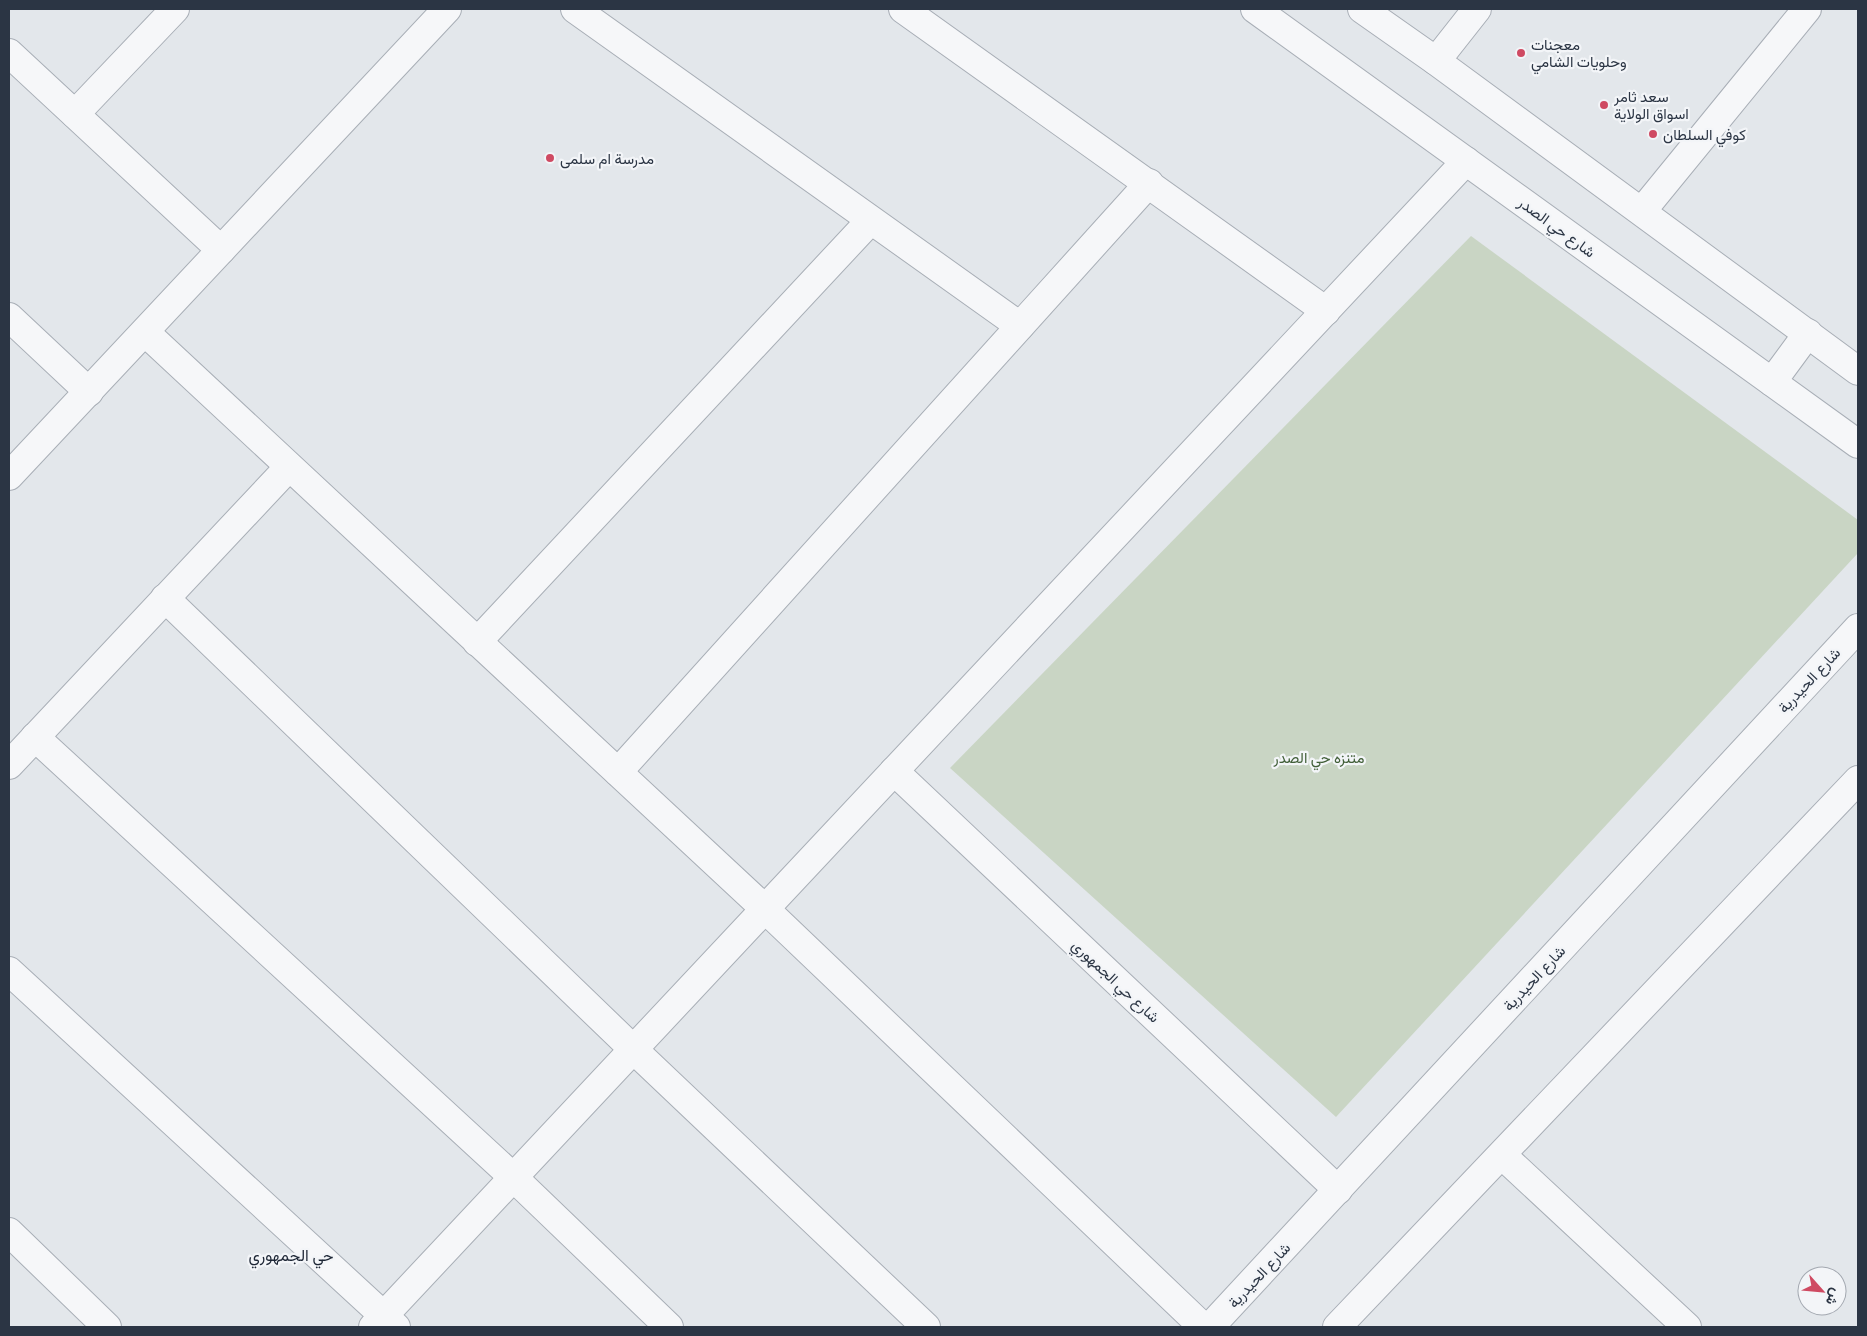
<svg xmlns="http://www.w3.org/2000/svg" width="1867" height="1336" font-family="Ubuntu,Vazirmatn,sans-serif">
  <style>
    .green { fill: #c9d5c4 }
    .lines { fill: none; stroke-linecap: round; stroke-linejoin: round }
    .minor-casing { stroke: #a8aeb6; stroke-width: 30 }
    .minor { stroke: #f6f7f9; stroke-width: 28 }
    .poi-dot { fill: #cf4a62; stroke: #f3f5f8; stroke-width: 2 }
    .labels { text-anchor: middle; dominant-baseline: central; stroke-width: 4.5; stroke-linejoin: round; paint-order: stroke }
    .poi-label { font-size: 15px; fill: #2b3544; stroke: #f3f5f8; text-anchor: start }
    .street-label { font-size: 15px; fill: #2b3544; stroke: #f3f5f8 }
    .park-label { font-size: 15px; fill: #415f38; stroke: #f3f5f8 }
    .neighbourhood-label { font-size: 16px; fill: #1d2635; stroke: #f3f5f8 }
  </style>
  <rect width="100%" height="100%" fill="#e3e7eb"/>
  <polygon class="green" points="1471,236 1858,520 1858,553 1336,1117 950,768"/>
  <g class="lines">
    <defs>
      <g id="minor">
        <polyline points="575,9 1020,326"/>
        <polyline points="903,9 1326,311"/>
        <polyline points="1255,9 1858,444"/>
        <polyline points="1362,9 1436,61 1858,371"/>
        <polyline points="9,53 221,250"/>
        <polyline points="1436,61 1477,9"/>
        <polyline points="75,114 175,9"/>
        <polyline points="1642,211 1807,9"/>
        <polyline points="9,317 89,392"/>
        <polyline points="145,332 765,909 1203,1327"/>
        <polyline points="1772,382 1808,333"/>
        <polyline points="9,476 447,9"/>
        <polyline points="165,598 634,1050 926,1327"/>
        <polyline points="477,642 870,221"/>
        <polyline points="35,737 514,1178 669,1327"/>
        <polyline points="9,765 289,467"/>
        <polyline points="894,771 1338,1190"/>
        <polyline points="618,772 1149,183"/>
        <polyline points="9,971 396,1327"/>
        <polyline points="1502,1155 1687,1327"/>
        <polyline points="9,1232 107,1327"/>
        <polyline points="373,1327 1466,161"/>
        <polyline points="1210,1327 1858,628"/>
        <polyline points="1337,1327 1858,780"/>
      </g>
    </defs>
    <use href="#minor" class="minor-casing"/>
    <use href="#minor" class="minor"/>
  </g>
  <g class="poi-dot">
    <circle cx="1521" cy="53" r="5"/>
    <circle cx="1604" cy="105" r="5"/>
    <circle cx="1653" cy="134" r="5"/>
    <circle cx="550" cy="158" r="5"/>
  </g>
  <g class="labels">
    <g class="poi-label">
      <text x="1531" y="44">معجنات<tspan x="1531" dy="17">وحلويات الشامي</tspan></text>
      <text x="1614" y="96">سعد ثامر<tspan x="1614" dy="17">اسواق الولاية</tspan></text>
      <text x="1663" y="134">كوفي السلطان</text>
      <text x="560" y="158">مدرسة ام سلمى</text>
    </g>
    <g class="street-label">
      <text transform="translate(1557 227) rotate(36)">شارع حي الصدر</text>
      <text transform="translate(1809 680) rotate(-47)">شارع الحيدرية</text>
      <text transform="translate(1534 978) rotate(-47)">شارع الحيدرية</text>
      <text transform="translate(1116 981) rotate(43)">شارع حي الجمهوري</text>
      <text transform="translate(1259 1275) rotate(-47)">شارع الحيدرية</text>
    </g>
    <g class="park-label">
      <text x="1319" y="757">متنزه حي الصدر</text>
    </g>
    <g class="neighbourhood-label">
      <text x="291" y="1255">حي الجمهوري</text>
    </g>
  </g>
  <rect width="1867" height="1336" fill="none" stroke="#2b3544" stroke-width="20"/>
  <g transform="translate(1822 1291) rotate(117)"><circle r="24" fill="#f3f5f8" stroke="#a3a8b0"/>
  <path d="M0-4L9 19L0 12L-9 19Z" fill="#cf4a62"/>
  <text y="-8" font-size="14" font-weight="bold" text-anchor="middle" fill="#2b3544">ش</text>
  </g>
</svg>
